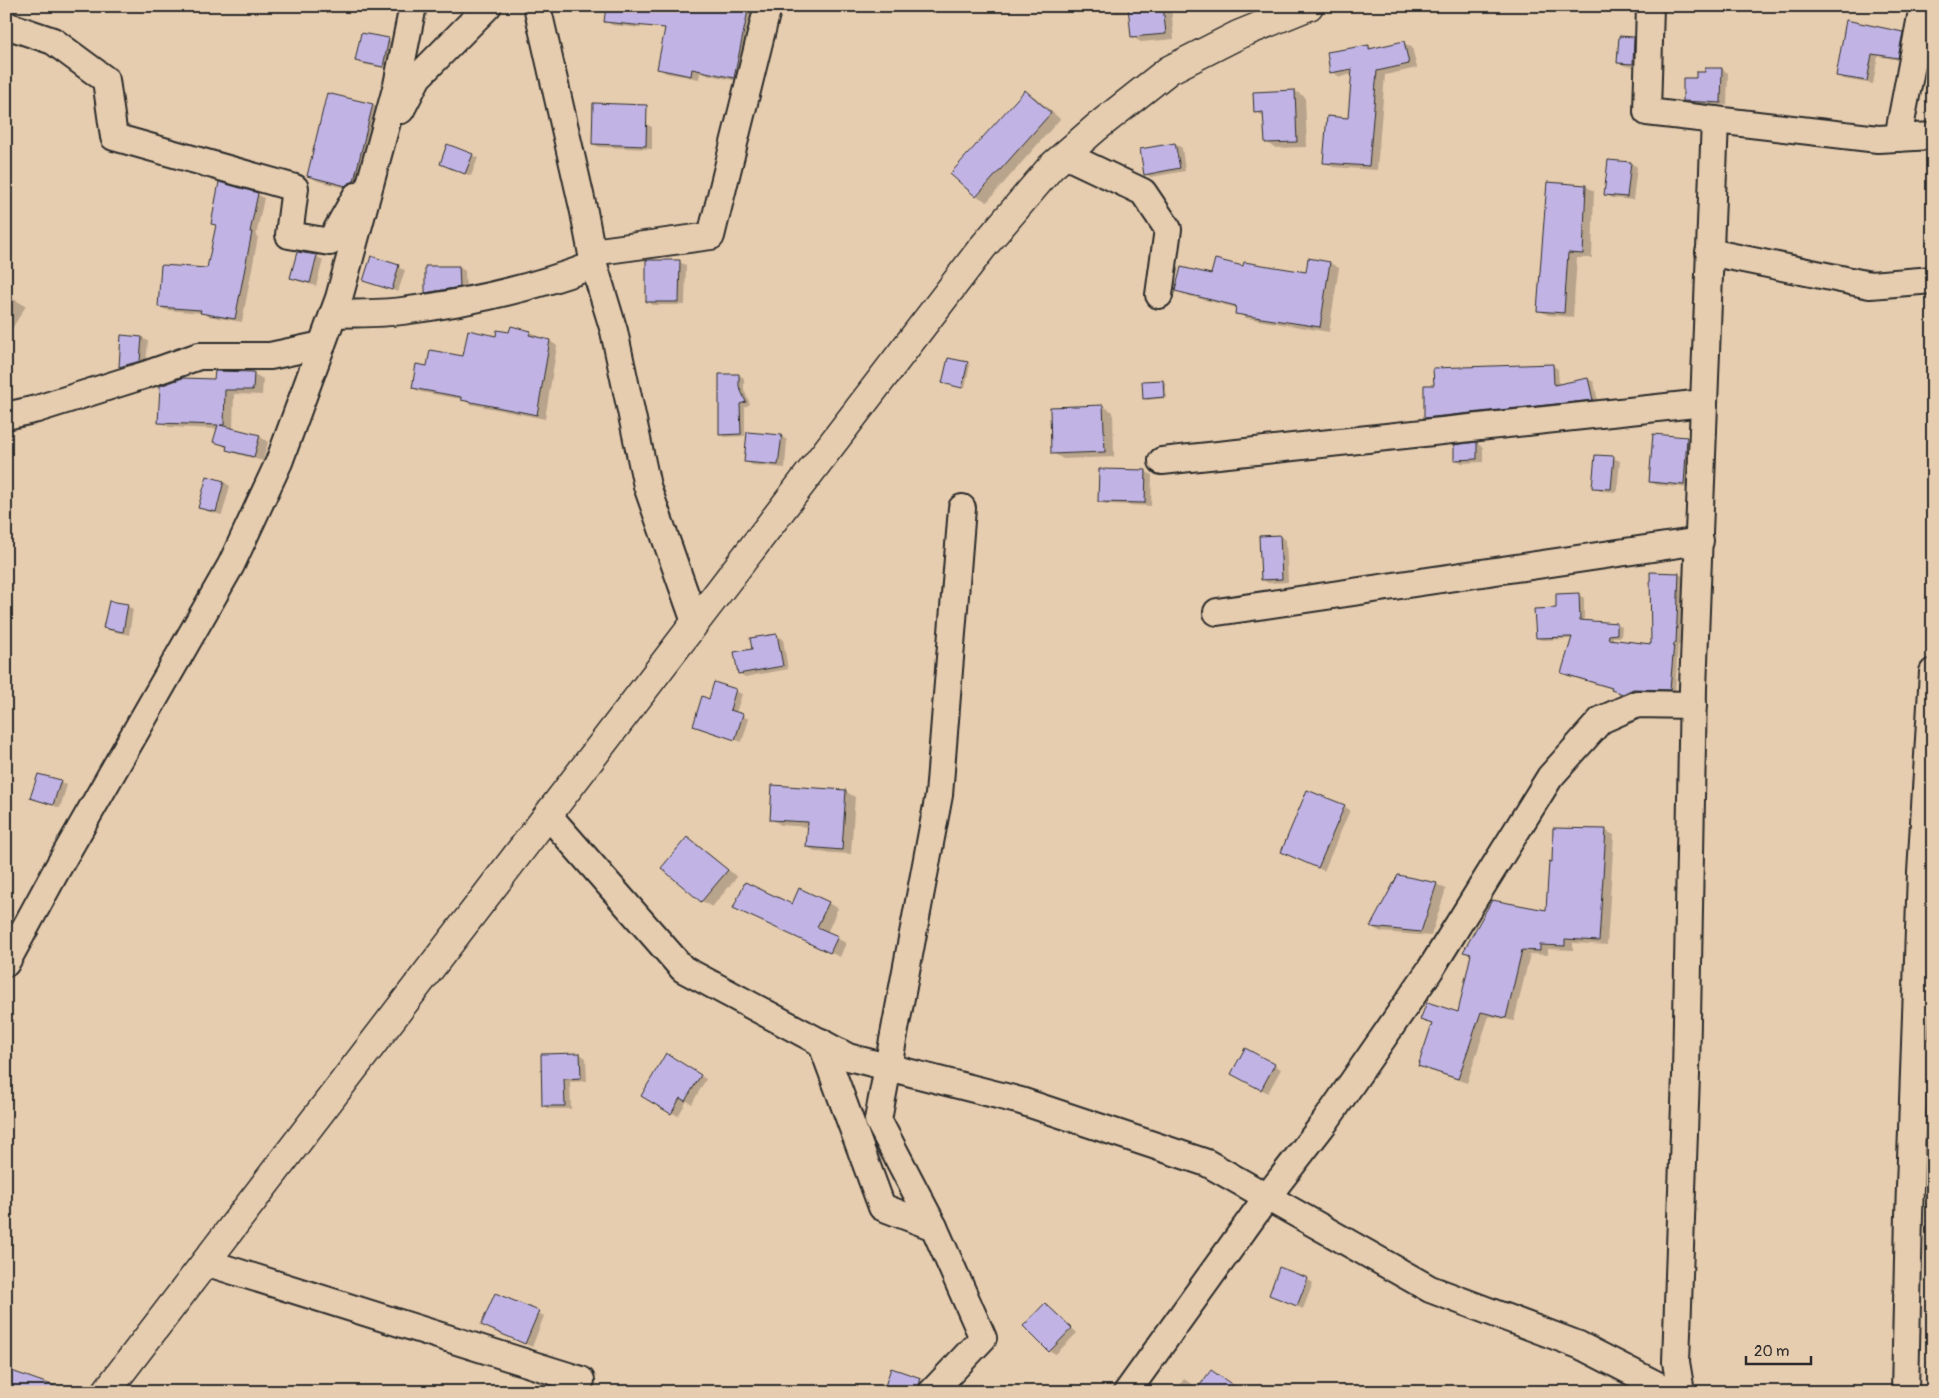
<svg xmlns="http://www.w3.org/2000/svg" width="1939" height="1398" font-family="Pangolin,sans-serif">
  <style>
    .shadow { fill: #0003 }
    .building { fill: #c1b4e5; stroke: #2b2b2b }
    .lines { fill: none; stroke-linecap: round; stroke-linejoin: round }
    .minor-casing { stroke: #2b2b2b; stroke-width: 30 }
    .tertiary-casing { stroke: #2b2b2b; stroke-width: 31 }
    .minor { stroke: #e7cdaf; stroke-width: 26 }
    .tertiary { stroke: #e7cdaf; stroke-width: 28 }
  </style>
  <rect width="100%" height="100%" fill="#e7cdaf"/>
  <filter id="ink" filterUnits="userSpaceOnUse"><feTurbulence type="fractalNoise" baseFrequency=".02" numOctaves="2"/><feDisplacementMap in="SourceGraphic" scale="10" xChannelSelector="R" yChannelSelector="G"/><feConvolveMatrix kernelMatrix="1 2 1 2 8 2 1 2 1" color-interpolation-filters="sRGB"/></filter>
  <g filter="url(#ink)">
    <g class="shadow">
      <polygon points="674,6 758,6 742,82 700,73 699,79 666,73 658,68"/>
      <polygon points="1107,6 1171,6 1174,39 1141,42 1132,37 1130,12 1116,13"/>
      <polygon points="1692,6 1745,6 1744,13"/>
      <polygon points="643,9 641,28 612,25 606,21"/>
      <polygon points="1902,33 1909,37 1904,61 1878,56 1873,84 1843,79 1837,75"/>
      <polygon points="1634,38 1640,42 1639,67 1625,66 1618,62"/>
      <polygon points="388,40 394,43 389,69 362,64 356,60"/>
      <polygon points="1933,42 1933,56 1930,55"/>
      <polygon points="1404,43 1412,47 1417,68 1385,75 1377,170 1333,167 1325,162 1349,119 1353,74 1340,77 1332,72 1368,46 1374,49"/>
      <polygon points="1722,69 1728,73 1727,105 1690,104 1684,100 1698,80"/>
      <polygon points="1025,91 1035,97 1060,119 987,202 977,196"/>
      <polygon points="1295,91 1305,97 1307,147 1276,148 1266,142 1265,117 1256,112"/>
      <polygon points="328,94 373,105 383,111 356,191 318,181 308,175"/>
      <polygon points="646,124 652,127 652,149 599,147 593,144"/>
      <polygon points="1175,144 1182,148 1185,171 1151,177 1145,174"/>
      <polygon points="472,155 478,158 471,176 441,164"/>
      <polygon points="1631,163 1637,167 1633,200 1612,198 1606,194"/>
      <polygon points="1585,186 1594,191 1592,258 1577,258 1573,317 1548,315 1538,310"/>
      <polygon points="257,194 264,198 256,236 258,237 242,322 208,316 203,313 166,310 160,307 208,270 217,226 213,224"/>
      <polygon points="316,256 323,260 316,286 298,281 292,278"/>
      <polygon points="371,258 405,270 398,292 365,280"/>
      <polygon points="1309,260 1330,263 1339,268 1329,332 1246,318 1237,313 1237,308 1185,295 1176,290 1212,276 1307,274"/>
      <polygon points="679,262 686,265 685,305 653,305 647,301"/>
      <polygon points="459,267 465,271 466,290 432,296 426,292"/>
      <polygon points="6,295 26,306 11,330 6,329"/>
      <polygon points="530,332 538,336 537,338 550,341 557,346 545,419 470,404 461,399 421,392 413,388 428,367 464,357 497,338 510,334"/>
      <polygon points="122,337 142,338 148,341 146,364 126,370 120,367"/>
      <polygon points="967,364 970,365 965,388 947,384"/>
      <polygon points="1553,366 1558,369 1559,385 1588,379 1594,382 1598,402 1431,420 1426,417"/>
      <polygon points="254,374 263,379 262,395 234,394 233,429 259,436 268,442 263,461 237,454 215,441 218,429 169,427 159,422 216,380"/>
      <polygon points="739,375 744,378 744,390 750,404 745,407 745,436 725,437 721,434"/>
      <polygon points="1162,381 1165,382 1167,398 1147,400 1144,398"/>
      <polygon points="1103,406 1113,412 1114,457 1063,459 1053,453"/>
      <polygon points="781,436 787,440 785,468 752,465 746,461"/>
      <polygon points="1686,438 1692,442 1690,488 1657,485 1650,482"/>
      <polygon points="1477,444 1483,447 1483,462 1462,463 1455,459"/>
      <polygon points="1613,458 1620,461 1617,492 1600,491 1594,487"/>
      <polygon points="1145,471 1152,475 1151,506 1106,504 1099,501"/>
      <polygon points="224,482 230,486 222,515 206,511 200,507"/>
      <polygon points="1280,536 1286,540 1288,582 1268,583 1262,579 1260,537"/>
      <polygon points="1679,574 1684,577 1681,645 1678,645 1675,692 1629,696 1613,689 1568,676 1563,673 1573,639 1542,640 1537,638 1557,609 1579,595 1584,598 1584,622 1616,624 1622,627 1621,637 1613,637 1613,640 1653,645"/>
      <polygon points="127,606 133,609 129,635 111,631 105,628"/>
      <polygon points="777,635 783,639 788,669 745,677 739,673 753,650"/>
      <polygon points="715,683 742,694 736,713 749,719 742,742 700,729 694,726 709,700"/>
      <polygon points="39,775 67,785 60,808 32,798"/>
      <polygon points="845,791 855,797 851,854 817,852 807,847 809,827 781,825 771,819"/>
      <polygon points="1344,806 1350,810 1324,871 1282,852"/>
      <polygon points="1606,831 1614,835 1607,945 1573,943 1573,950 1548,949 1548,955 1530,954 1514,1021 1489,1016 1467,1083 1428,1070 1420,1065 1433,1025 1422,1019 1459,1014 1472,956 1464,952 1547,911 1553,863"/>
      <polygon points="687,838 697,844 737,877 712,907 702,901 662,868"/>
      <polygon points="1436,884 1446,889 1431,936 1381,932 1372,927"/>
      <polygon points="800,890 838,908 827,933 846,943 840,957 734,908 793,906"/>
      <polygon points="1246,1049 1281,1069 1268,1093 1233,1073"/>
      <polygon points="580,1054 586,1058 587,1081 570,1082 571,1109 549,1109 543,1106"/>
      <polygon points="667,1055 706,1079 692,1104 687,1101 678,1116 643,1095"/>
      <polygon points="1307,1279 1313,1283 1303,1309 1270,1295"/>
      <polygon points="1045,1305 1052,1309 1077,1333 1056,1354 1050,1351"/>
      <polygon points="538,1313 544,1316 532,1347 489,1328"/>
      <polygon points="892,1370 927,1383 924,1392 889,1392"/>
      <polygon points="1184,1379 1199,1389 1237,1392 1175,1392"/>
      <polygon points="961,1386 970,1392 957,1392"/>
    </g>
    <g class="building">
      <polygon points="606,6 749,6 734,78 692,69 691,76 657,69 665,28 604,22"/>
      <polygon points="1128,6 1163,6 1166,34 1131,37"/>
      <polygon points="1846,20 1903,32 1898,58 1872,54 1867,81 1836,76"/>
      <polygon points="361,33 389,38 383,67 355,61"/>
      <polygon points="1619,36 1634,37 1633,64 1617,63"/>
      <polygon points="1404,41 1409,64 1377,71 1369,166 1323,163 1327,116 1348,118 1352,69 1330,73 1327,52 1369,45 1369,49"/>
      <polygon points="1705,68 1722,68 1721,103 1683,101 1683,78 1696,78 1696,72 1705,72"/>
      <polygon points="1025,90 1051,113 976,197 950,174"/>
      <polygon points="1295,90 1297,142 1265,143 1263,112 1254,113 1253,92"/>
      <polygon points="327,93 373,104 354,181 346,186 307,176"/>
      <polygon points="593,103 647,105 646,146 592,144"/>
      <polygon points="1175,143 1180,168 1144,175 1140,149"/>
      <polygon points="447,144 473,154 465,174 440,164"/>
      <polygon points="1608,160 1631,162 1627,197 1604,195"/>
      <polygon points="219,182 258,193 250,232 252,232 235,319 200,313 201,310 158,307 161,265 207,268 216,225 211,224"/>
      <polygon points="1547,182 1586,185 1583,254 1568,253 1564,313 1537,311"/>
      <polygon points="297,252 317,255 310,283 290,278"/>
      <polygon points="371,256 399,265 392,290 363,281"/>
      <polygon points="1308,258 1330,262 1320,327 1235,314 1236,306 1175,291 1181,267 1211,274 1215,259 1243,266 1244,262 1306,272"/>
      <polygon points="646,260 680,260 679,302 646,302"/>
      <polygon points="425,266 459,266 460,287 425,293"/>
      <polygon points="511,326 531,331 529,335 550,340 537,415 461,400 461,397 412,388 416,364 427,366 430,350 463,356 468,330 496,336 497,330 509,332"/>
      <polygon points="121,335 142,337 140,361 119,367"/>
      <polygon points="948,358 968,362 962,388 942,383"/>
      <polygon points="1553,364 1554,385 1588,378 1593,400 1424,418 1424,385 1434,385 1433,368"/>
      <polygon points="215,371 254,372 253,390 225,390 224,425 220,425 260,435 254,457 226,450 227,446 213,442 218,425 158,423 160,386 183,378 214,379"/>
      <polygon points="719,374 739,374 739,386 746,402 740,404 741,434 719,435"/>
      <polygon points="1163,380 1164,397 1143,399 1142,381"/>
      <polygon points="1103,405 1105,452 1051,454 1050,407"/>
      <polygon points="747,432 782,435 778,465 744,462"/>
      <polygon points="1653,434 1687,437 1684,485 1649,482"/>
      <polygon points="1477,442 1477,459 1454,460 1454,445"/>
      <polygon points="1595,455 1614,456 1611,489 1592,488"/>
      <polygon points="1099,469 1146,470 1145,503 1098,502"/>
      <polygon points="207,476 224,481 216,512 198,508"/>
      <polygon points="1280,535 1282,579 1261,580 1259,536"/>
      <polygon points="1650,572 1679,573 1676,643 1674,643 1670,690 1633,689 1623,694 1611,690 1612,688 1561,673 1572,637 1536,638 1534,609 1556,608 1556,594 1579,593 1580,620 1617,623 1617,634 1609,635 1608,639 1651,644"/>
      <polygon points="109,601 128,604 123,632 103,628"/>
      <polygon points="777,634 783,666 738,674 734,652 752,649 750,638"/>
      <polygon points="714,682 736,689 730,710 743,714 735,740 693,726 702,696 709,699"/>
      <polygon points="38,774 61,780 53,805 30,798"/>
      <polygon points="772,785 846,790 842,850 806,847 808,822 770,820"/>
      <polygon points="1307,790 1345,805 1318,868 1281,852"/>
      <polygon points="1553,828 1606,829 1599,941 1565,939 1565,946 1540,945 1540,951 1522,950 1506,1018 1481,1012 1458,1079 1418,1066 1432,1024 1420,1020 1427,1002 1458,1012 1471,954 1463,952 1492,900 1546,910 1549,861 1552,862"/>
      <polygon points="687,837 728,870 701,902 661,868"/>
      <polygon points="1398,875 1437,883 1421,932 1370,927"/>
      <polygon points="745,882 792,904 799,888 829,902 817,927 838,936 830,953 733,908"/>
      <polygon points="1245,1048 1275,1064 1261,1090 1231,1074"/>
      <polygon points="580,1053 581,1078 564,1079 565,1106 542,1106 541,1054"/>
      <polygon points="666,1053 701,1075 685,1101 680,1098 671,1114 641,1096"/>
      <polygon points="1279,1267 1308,1278 1297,1306 1269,1295"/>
      <polygon points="495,1293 539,1311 525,1344 481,1325"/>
      <polygon points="1045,1303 1072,1328 1049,1352 1023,1326"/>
      <polygon points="891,1368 921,1378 917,1392 883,1392"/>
      <polygon points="6,1369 63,1389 62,1392 6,1392"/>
      <polygon points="1211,1370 1243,1392 1195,1392"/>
    </g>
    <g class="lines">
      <defs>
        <g id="minor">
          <polyline points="537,6 584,212 594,265 614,331 647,486 695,622"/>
          <polyline points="1650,6 1647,112 1878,139 1933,136"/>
          <polyline points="6,25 53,41 106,80 114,137 295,188 289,235 330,242 356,196"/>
          <polyline points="401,110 418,77 488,6"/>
          <polyline points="1898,138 1923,6"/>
          <polyline points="1065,155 1143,192 1168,229 1159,295"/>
          <polyline points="592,252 711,236 768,6"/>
          <polyline points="1709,252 1870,285 1933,280"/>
          <path d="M333,314C356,313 379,314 402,311C466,303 533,288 594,265"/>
          <polyline points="6,416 37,409 145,375 199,356 270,356 322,345"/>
          <polyline points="1162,461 1704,403"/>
          <polyline points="1217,612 1700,541"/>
          <polyline points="548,815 683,969 848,1057 1021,1101 1207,1163 1430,1289 1579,1345 1671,1392"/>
          <polyline points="6,963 56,871 231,565 279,462 339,298 397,85 413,6"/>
          <polyline points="821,1042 882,1207 934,1227 983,1338 932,1392"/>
          <polyline points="934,1227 878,1120 939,795 962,508"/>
          <polyline points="205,1262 581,1380"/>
          <polyline points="1127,1392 1267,1197 1325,1122 1430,970 1550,777 1601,720 1637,704 1693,705"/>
          <polyline points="1681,1392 1676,1362 1686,1075 1693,688 1715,120"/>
          <polyline points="1905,1392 1909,1215 1921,873 1933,672"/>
        </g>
        <polyline id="tertiary" points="106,1392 982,248 1051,167 1097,127 1169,70 1238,35 1309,6"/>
      </defs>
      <use href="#minor" class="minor-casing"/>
      <use href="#tertiary" class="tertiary-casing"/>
      <use href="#minor" class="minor"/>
      <use href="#tertiary" class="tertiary"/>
    </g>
  </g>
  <rect width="1939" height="1398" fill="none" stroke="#e7cdaf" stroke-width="25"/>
  <rect x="12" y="12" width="1914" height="1373" fill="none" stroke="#2b2b2b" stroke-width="2" filter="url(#ink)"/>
  <path d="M1746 1356v8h65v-8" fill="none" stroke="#2b2b2b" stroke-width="2.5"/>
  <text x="1754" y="1356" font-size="15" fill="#2b2b2b" stroke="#e7cdaf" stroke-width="4" paint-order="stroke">20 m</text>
</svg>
